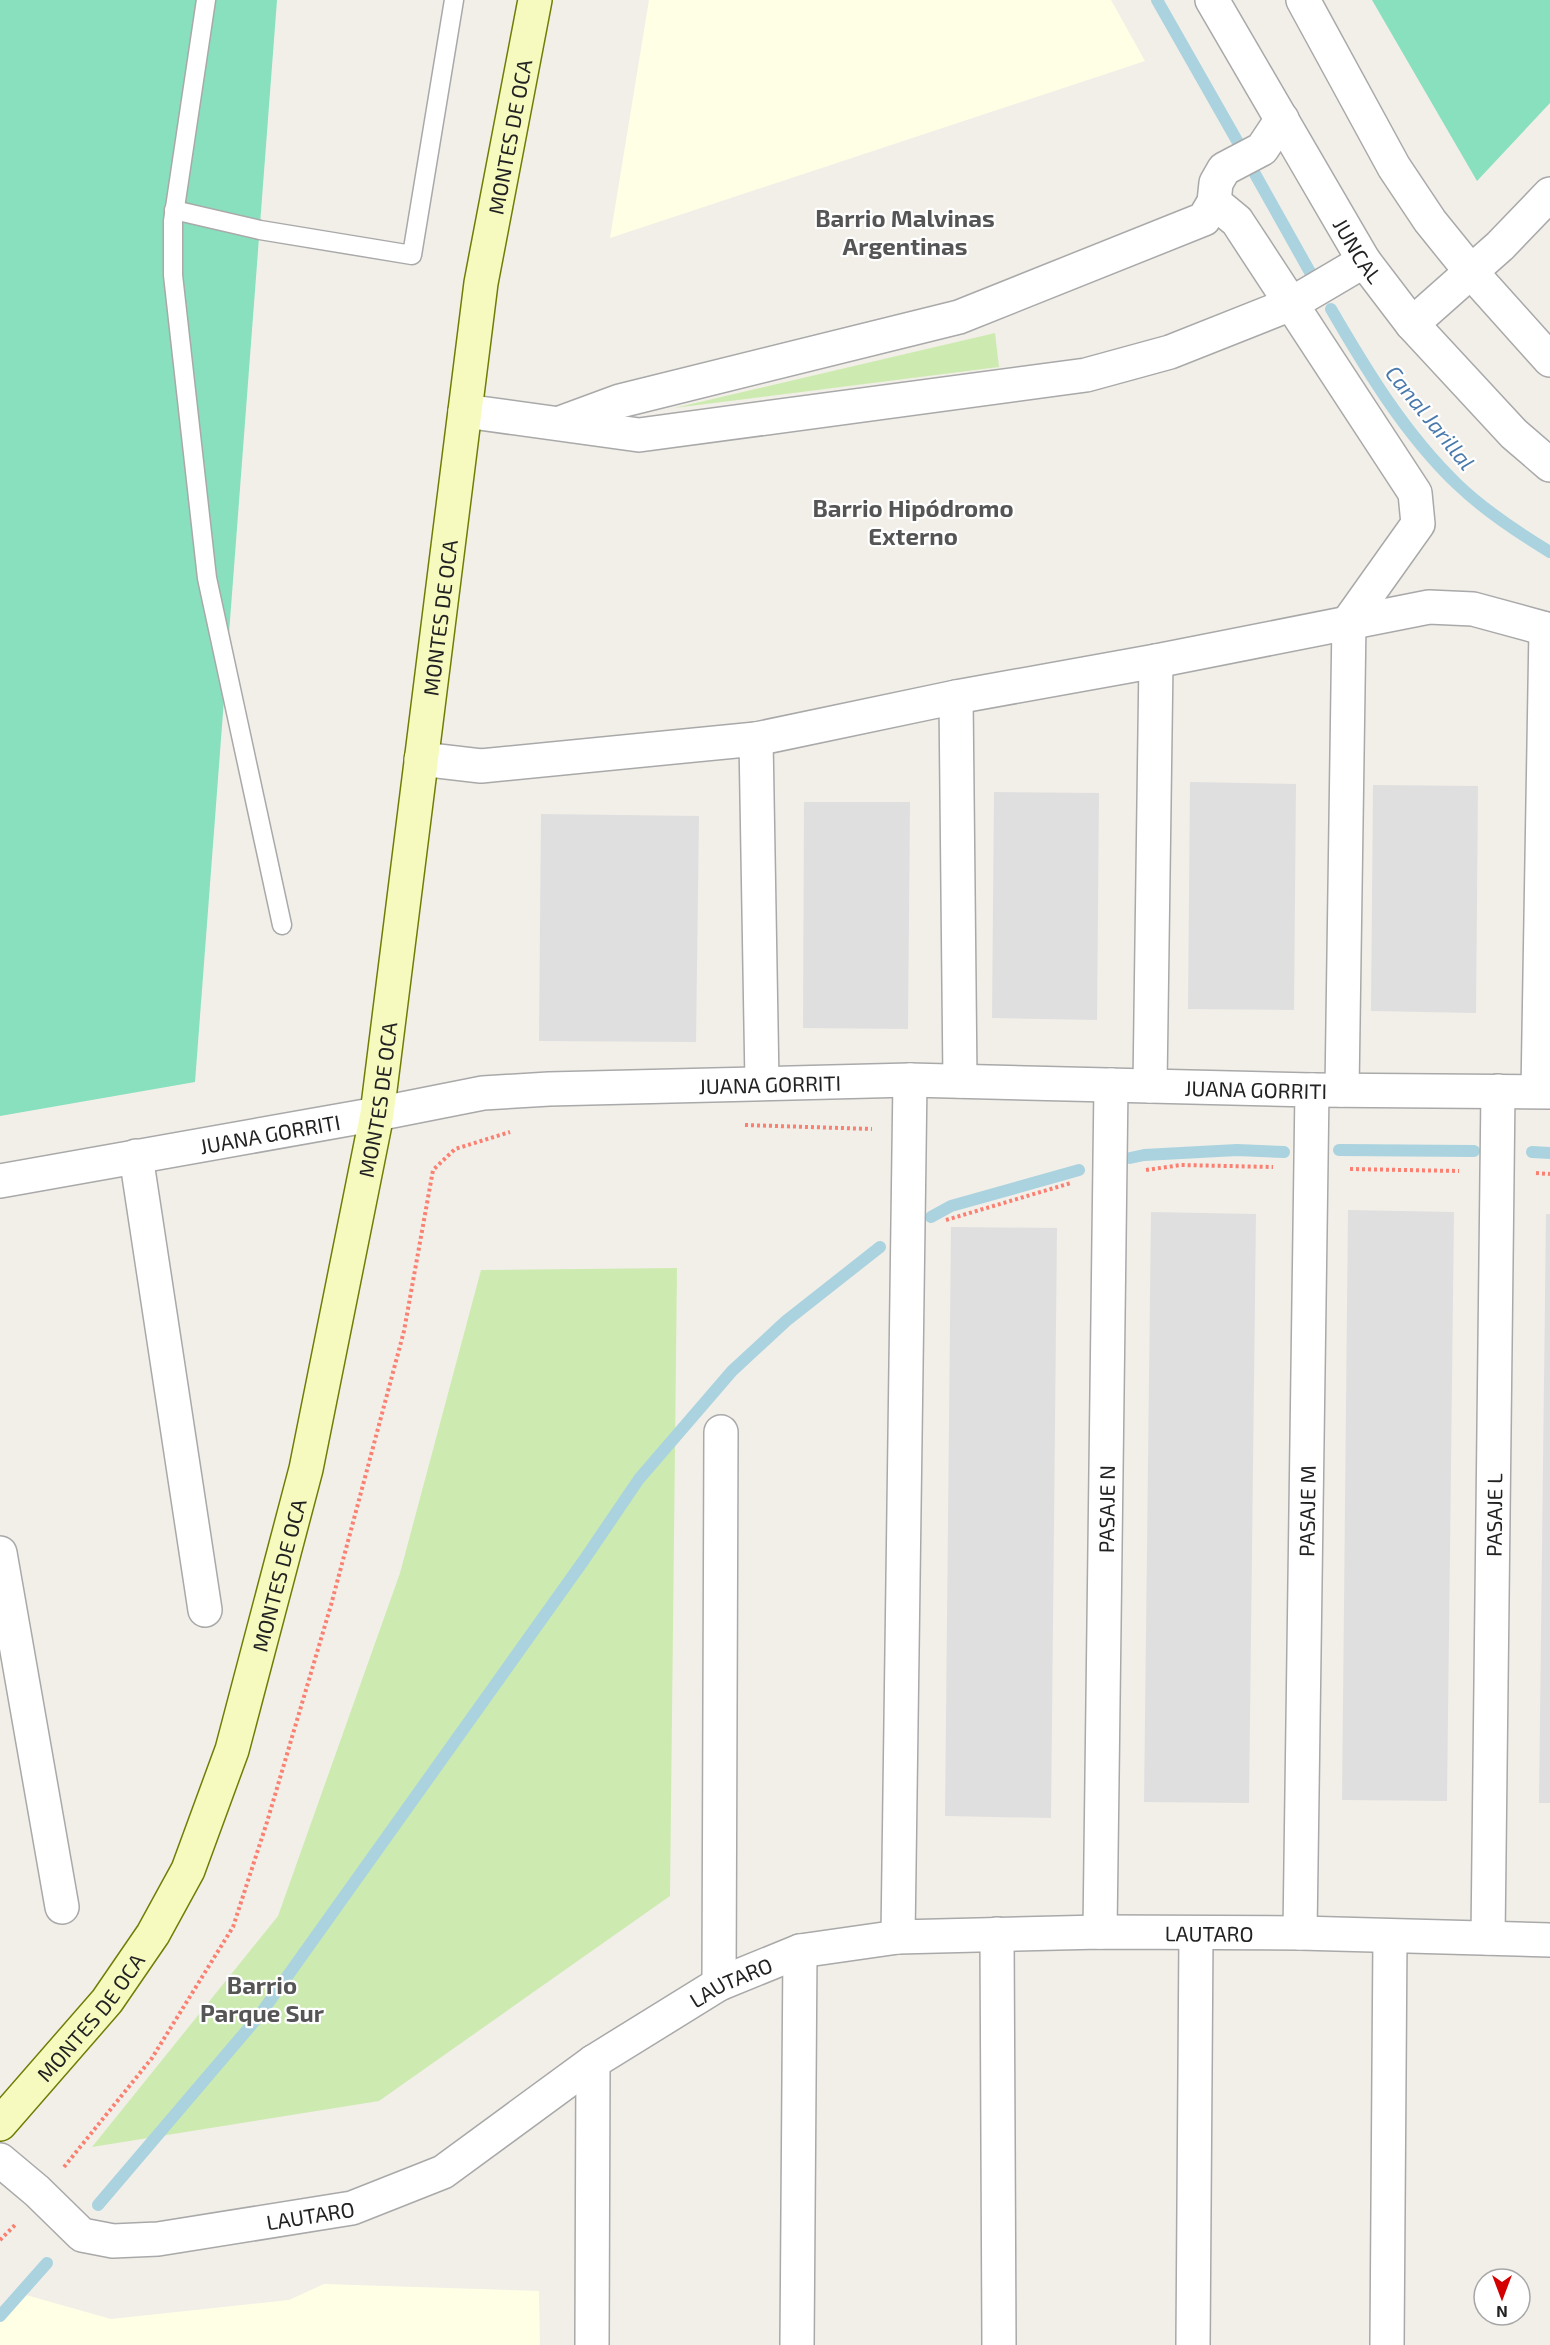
<svg xmlns="http://www.w3.org/2000/svg" width="1550" height="2345" font-family="'Exo 2',sans-serif">
  <style>
    .residential { fill: #e0dfdf }
    .education { fill: #ffffe5 }
    .grass { fill: #cdebb0 }
    .pitch { fill: #88e0be }
    .lines { fill: none; stroke-linecap: round; stroke-linejoin: round }
    .stream { stroke: #aad3df; stroke-width: 12 }
    .service-casing { stroke: #a9a9a9; stroke-width: 21 }
    .minor-casing { stroke: #a9a9a9; stroke-width: 36 }
    .tertiary-casing { stroke: #a9a9a9; stroke-width: 36 }
    .secondary-casing { stroke: #707d05; stroke-width: 36 }
    .path { stroke: #fa8072; stroke-width: 4; stroke-dasharray: 3 3; stroke-linecap: butt }
    .service { stroke: #fff; stroke-width: 18 }
    .minor { stroke: #fff; stroke-width: 33 }
    .tertiary { stroke: #fff; stroke-width: 33 }
    .secondary { stroke: #f7fabf; stroke-width: 33 }
    .labels { text-anchor: middle; dominant-baseline: central; stroke-width: 4.5; stroke-linejoin: round; paint-order: stroke }
    .street-label { font-size: 21px; fill: #222; stroke: #fff }
    .water-label { font-size: 22px; font-style: italic; fill: #4a7aab; stroke: #fff }
    .quarter-label { font-size: 24px; font-weight: bold; fill: #555; stroke: #fff }
  </style>
  <rect width="100%" height="100%" fill="#f2efe9"/>
  <g class="residential">
    <polygon points="1190,782 1296,784 1294,1010 1188,1009"/>
    <polygon points="1373,785 1478,786 1476,1013 1371,1011"/>
    <polygon points="994,792 1099,793 1097,1020 992,1018"/>
    <polygon points="804,802 910,802 908,1029 803,1028"/>
    <polygon points="541,814 699,816 696,1042 539,1041"/>
    <polygon points="1348,1210 1454,1212 1447,1801 1342,1800"/>
    <polygon points="1151,1212 1256,1214 1249,1803 1144,1802"/>
    <polygon points="1546,1214 1550,1214 1550,1803 1539,1803"/>
    <polygon points="951,1227 1057,1228 1051,1818 945,1816"/>
  </g>
  <g class="education">
    <polygon points="649,0 1111,0 1145,61 610,238"/>
    <polygon points="324,2284 539,2291 540,2345 0,2345 0,2318 26,2295 111,2319 289,2300"/>
  </g>
  <g class="grass">
    <polygon points="995,333 999,367 674,408"/>
    <polygon points="677,1268 670,1896 379,2101 92,2147 278,1916 400,1573 481,1270"/>
  </g>
  <g class="pitch">
    <polygon points="0,0 277,0 195,1082 0,1116"/>
    <polygon points="1372,0 1550,0 1550,103 1477,181"/>
  </g>
  <g class="lines">
    <g class="stream">
      <polyline points="1157,0 1244,153"/>
      <polyline points="1255,174 1315,281"/>
      <path d="M1331,309C1367,371 1405,434 1457,484C1485,511 1517,532 1550,552"/>
      <polyline points="1339,1150 1474,1151"/>
      <polyline points="1532,1152 1550,1153"/>
      <polyline points="1130,1158 1144,1155 1237,1150 1284,1152"/>
      <polyline points="931,1217 951,1206 1079,1170"/>
      <polyline points="98,2205 259,2016 584,1560 639,1479 732,1371 786,1321 880,1247"/>
      <polyline points="0,2316 47,2263"/>
    </g>
    <defs>
      <g id="service">
        <polyline points="206,0 173,221 173,275 207,578 282,925"/>
        <polyline points="174,210 260,230 412,255 454,0"/>
      </g>
      <g id="minor">
        <polyline points="1214,202 1237,221 1415,493 1418,524 1349,621 1342,1090"/>
        <polyline points="1412,324 1500,246 1550,194"/>
        <polyline points="465,411 639,435 1086,375 1170,352 1291,304 1364,261"/>
        <polyline points="563,422 620,401 959,317 1204,219 1214,202 1216,183 1224,169 1262,149 1282,119"/>
        <polyline points="956,697 960,1081"/>
        <polyline points="756,739 762,1083"/>
        <polyline points="421,759 481,766 756,739 956,697 1156,661 1429,607 1473,609 1550,630"/>
        <polyline points="1150,1086 1156,661"/>
        <polyline points="1538,1091 1546,629"/>
        <polyline points="136,1156 205,1610"/>
        <polyline points="0,1553 62,1907"/>
        <path id="s1" d="M1100,1932L1111,1085"/>
        <path id="s2" d="M1300,1933L1312,1090"/>
        <polyline points="997,1934 999,2345"/>
        <polyline points="898,1937 910,1080"/>
        <path id="s3" d="M1488,1938L1498,1091"/>
        <polyline points="719,1984 721,1432"/>
        <path id="s4" d="M0,2160L37,2191L82,2235L113,2241L158,2239L352,2208L443,2172L593,2062L719,1984L800,1951L898,1937L1100,1932L1300,1933L1550,1940"/>
        <polyline points="592,2345 593,2062"/>
        <polyline points="797,2345 800,1951"/>
        <polyline points="1193,2345 1196,1934"/>
        <polyline points="1387,2345 1390,1936"/>
      </g>
      <g id="tertiary">
        <path id="s5" d="M1212,0L1364,261L1412,324L1514,434L1550,465"/>
        <polyline points="1303,0 1394,167 1430,221 1472,273 1550,360"/>
        <path id="s6" d="M0,1181L377,1114L483,1093L549,1089L910,1080L1312,1090L1550,1092"/>
      </g>
      <g id="secondary">
        <path id="s7" d="M0,2124L107,2001L153,1934L188,1870L232,1750L306,1469L377,1114L481,283L535,0"/>
      </g>
    </defs>
    <use href="#service" class="service-casing"/>
    <use href="#minor" class="minor-casing"/>
    <use href="#tertiary" class="tertiary-casing"/>
    <use href="#secondary" class="secondary-casing"/>
    <g class="path">
      <polyline points="745,1125 872,1129"/>
      <polyline points="1350,1169 1459,1171"/>
      <polyline points="1146,1170 1181,1165 1273,1167"/>
      <polyline points="1536,1173 1550,1174"/>
      <polyline points="946,1220 1071,1183"/>
      <polyline points="64,2167 152,2058 233,1927 267,1822 331,1605 404,1331 433,1170 455,1149 510,1132"/>
      <polyline points="0,2240 17,2223"/>
    </g>
    <use href="#service" class="service"/>
    <use href="#minor" class="minor"/>
    <use href="#tertiary" class="tertiary"/>
    <use href="#secondary" class="secondary"/>
  </g>
  <g class="labels">
    <g class="street-label">
      <text stroke="none"><textPath href="#s7" startOffset="2084">MONTES DE OCA</textPath></text>
      <text stroke="none"><textPath href="#s5" startOffset="290">JUNCAL</textPath></text>
      <text stroke="none"><textPath href="#s7" startOffset="1598">MONTES DE OCA</textPath></text>
      <text stroke="none"><textPath href="#s6" startOffset="778">JUANA GORRITI</textPath></text>
      <text stroke="none"><textPath href="#s6" startOffset="1264">JUANA GORRITI</textPath></text>
      <text stroke="none"><textPath href="#s7" startOffset="1112">MONTES DE OCA</textPath></text>
      <text stroke="none"><textPath href="#s6" startOffset="274">JUANA GORRITI</textPath></text>
      <text stroke="none"><textPath href="#s1" startOffset="423">PASAJE N</textPath></text>
      <text stroke="none"><textPath href="#s2" startOffset="422">PASAJE M</textPath></text>
      <text stroke="none"><textPath href="#s3" startOffset="423">PASAJE L</textPath></text>
      <text stroke="none"><textPath href="#s7" startOffset="626">MONTES DE OCA</textPath></text>
      <text stroke="none"><textPath href="#s4" startOffset="1314">LAUTARO</textPath></text>
      <text stroke="none"><textPath href="#s4" startOffset="828">LAUTARO</textPath></text>
      <text stroke="none"><textPath href="#s7" startOffset="140">MONTES DE OCA</textPath></text>
      <text stroke="none"><textPath href="#s4" startOffset="342">LAUTARO</textPath></text>
    </g>
    <g class="water-label">
      <text transform="translate(1431 417) rotate(51)">Canal Jarillal</text>
    </g>
    <g class="quarter-label">
      <text x="905" y="217">Barrio Malvinas<tspan x="905" dy="28">Argentinas</tspan></text>
      <text x="913" y="507">Barrio Hipódromo<tspan x="913" dy="28">Externo</tspan></text>
      <text x="262" y="1984">Barrio<tspan x="262" dy="28">Parque Sur</tspan></text>
    </g>
  </g>
  <g transform="translate(1502 2297) rotate(180)"><circle r="28" fill="#ffffff" stroke="#a7a7a7" stroke-width="1.5"/>
  <path d="M0-4.5L10 22L0 15L-10 22Z" fill="#d40000"/>
  <text y="-9" font-size="16" font-weight="bold" text-anchor="middle" fill="#222222">N</text>
  </g>
</svg>
